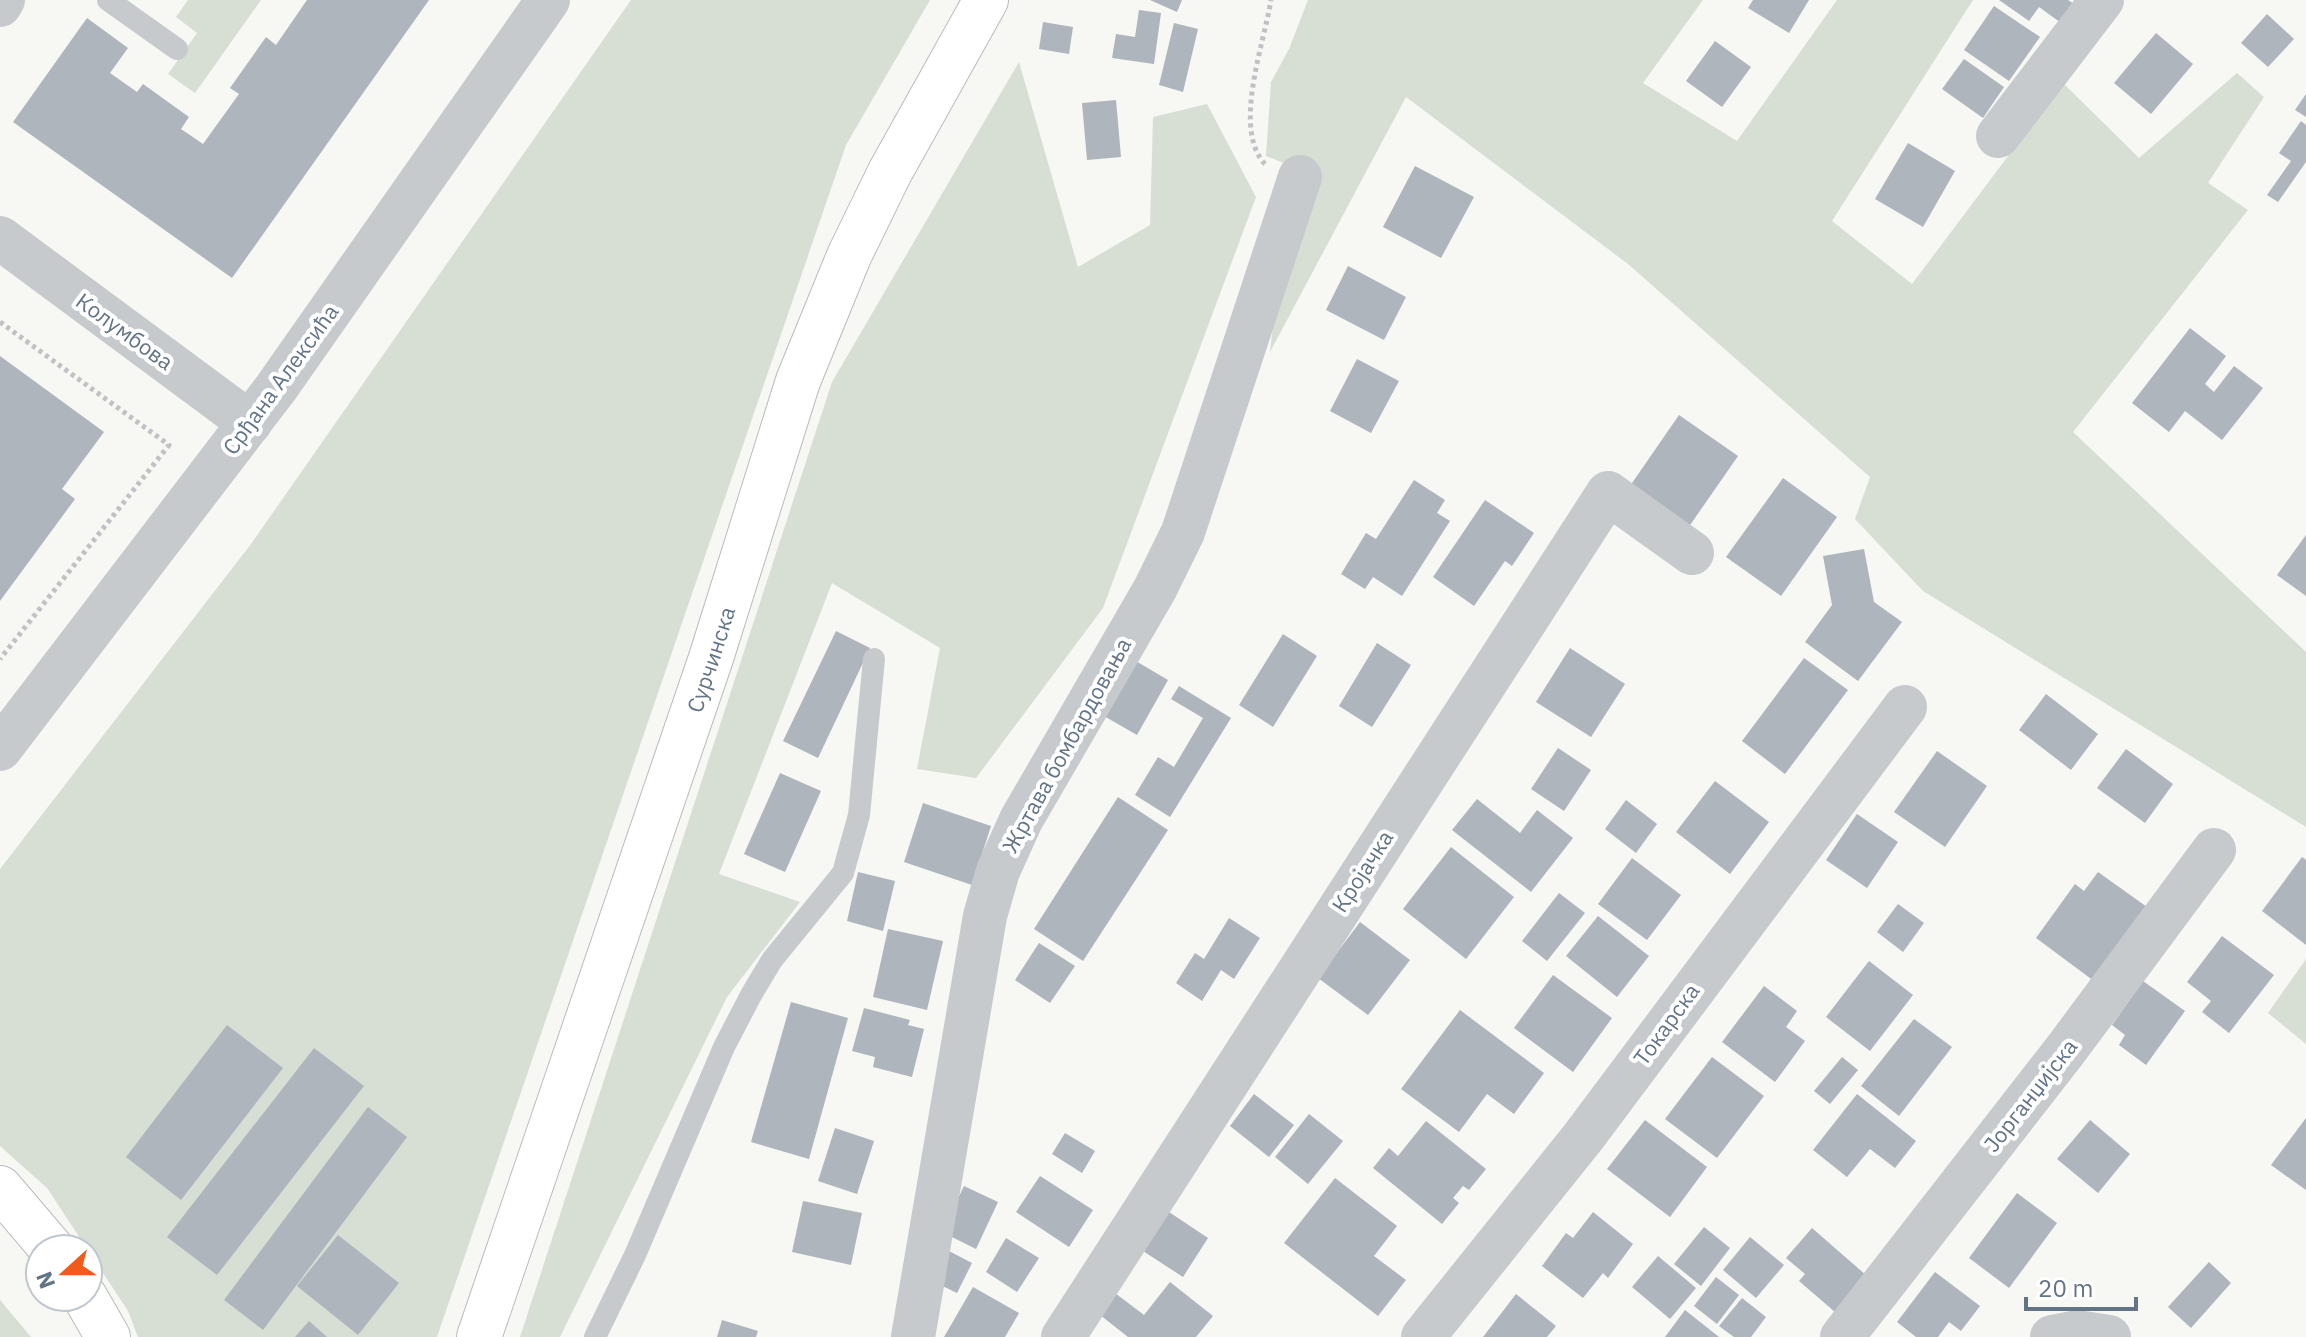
<svg xmlns="http://www.w3.org/2000/svg" width="2306" height="1337" font-family="'IBM Plex Sans',sans-serif">
  <style>
    .green { fill: #d7dfd4 }
    .building { fill: #aeb5bc }
    .lines { fill: none; stroke-linecap: round; stroke-linejoin: round }
    .secondary-casing { stroke: #b8bdc2; stroke-width: 46 }
    .path { stroke: #bfc1c4; stroke-width: 5; stroke-dasharray: 4 4; stroke-linecap: butt }
    .service { stroke: #c6cacd; stroke-width: 22 }
    .minor { stroke: #c6cacd; stroke-width: 44 }
    .secondary { stroke: #fff; stroke-width: 44 }
    .labels { text-anchor: middle; dominant-baseline: central; stroke-width: 8; stroke-linejoin: round; paint-order: stroke }
    .street-label { font-size: 22px; fill: #637487; stroke: #fff }
  </style>
  <rect width="100%" height="100%" fill="#f7f7f3"/>
  <g class="green">
    <polygon points="188,0 261,0 195,93 168,74 197,33 176,17"/>
    <polygon points="631,0 930,0 846,145 437,1337 138,1337 128,1311 47,1188 0,1146 0,869 251,544"/>
    <polygon points="1308,0 1703,0 1643,83 1737,141 1837,0 1973,0 1832,221 1912,284 2063,83 2139,158 2237,73 2264,97 2208,183 2248,210 2073,432 2306,652 2306,827 1923,591 1855,519 1870,477 1628,264 1406,97 1270,352 1277,289 1313,175 1266,156 1271,82 1289,49"/>
    <polygon points="1019,62 1078,267 1150,225 1153,117 1207,104 1256,197 1103,608 976,778 917,769 940,648 832,583 719,874 800,902 727,997 560,1337 520,1337 832,382"/>
    <polygon points="2306,959 2306,1044 2268,1013"/>
    <polygon points="0,1300 31,1337 0,1337"/>
  </g>
  <g class="building">
    <polygon points="307,0 429,0 232,278 13,122 87,18 128,48 110,73 137,92 143,84 189,117 181,129 203,144 239,94 230,88 266,37 276,45"/>
    <polygon points="1150,0 1182,0 1177,12"/>
    <polygon points="1753,0 1809,0 1789,33 1748,8"/>
    <polygon points="1999,0 2068,0 2077,6 2064,25 2039,7 2029,21"/>
    <polygon points="1994,6 2040,37 2009,81 1964,50"/>
    <polygon points="1139,10 1161,13 1154,64 1112,58 1116,34 1135,37"/>
    <polygon points="2267,14 2294,39 2268,67 2241,43"/>
    <polygon points="1043,22 1073,27 1069,54 1039,49"/>
    <polygon points="1174,23 1198,29 1183,92 1159,85"/>
    <polygon points="2156,33 2193,64 2151,114 2114,83"/>
    <polygon points="1715,41 1751,67 1722,107 1686,81"/>
    <polygon points="1964,59 2004,87 1983,118 1942,89"/>
    <polygon points="2306,94 2306,117 2295,110"/>
    <polygon points="1116,100 1121,157 1087,160 1082,103"/>
    <polygon points="2301,121 2306,125 2306,162 2278,202 2267,195 2291,161 2279,153"/>
    <polygon points="1908,143 1955,171 1923,227 1875,199"/>
    <polygon points="1415,166 1474,197 1441,258 1383,227"/>
    <polygon points="1348,266 1406,297 1384,340 1326,310"/>
    <polygon points="2190,328 2226,356 2205,384 2214,392 2234,366 2263,388 2222,440 2185,411 2169,432 2132,403"/>
    <polygon points="0,356 104,432 62,489 75,499 0,601"/>
    <polygon points="1357,359 1399,381 1371,433 1330,411"/>
    <polygon points="1679,415 1738,456 1688,528 1630,486"/>
    <polygon points="1783,478 1837,517 1781,596 1726,557"/>
    <polygon points="1414,480 1445,500 1437,513 1450,521 1402,596 1373,577 1365,589 1341,574 1366,533 1376,539"/>
    <polygon points="1485,500 1534,533 1512,566 1505,561 1474,606 1433,577"/>
    <polygon points="2306,535 2306,596 2277,575"/>
    <polygon points="1864,549 1874,602 1902,622 1858,681 1805,642 1832,605 1823,556"/>
    <polygon points="836,631 870,648 818,758 783,741"/>
    <polygon points="1283,634 1317,656 1273,727 1239,705"/>
    <polygon points="1377,643 1411,665 1372,727 1339,706"/>
    <polygon points="1570,648 1625,684 1591,737 1536,702"/>
    <polygon points="1129,657 1168,680 1137,735 1097,712"/>
    <polygon points="1804,658 1848,690 1785,774 1742,741"/>
    <polygon points="1179,686 1231,718 1170,817 1135,795 1158,757 1174,767 1203,718 1171,699"/>
    <polygon points="2046,694 2098,734 2071,770 2019,730"/>
    <polygon points="1558,748 1591,770 1564,811 1531,789"/>
    <polygon points="2126,749 2173,784 2145,823 2097,788"/>
    <polygon points="1937,751 1987,786 1945,847 1894,812"/>
    <polygon points="780,773 821,791 785,872 744,854"/>
    <polygon points="1715,781 1769,822 1730,874 1676,832"/>
    <polygon points="1118,797 1168,830 1083,961 1034,929"/>
    <polygon points="1477,799 1520,833 1537,810 1573,838 1531,892 1452,830"/>
    <polygon points="1626,800 1657,824 1636,853 1605,829"/>
    <polygon points="923,803 991,826 972,885 904,862"/>
    <polygon points="1857,814 1898,842 1867,888 1826,860"/>
    <polygon points="1451,847 1514,897 1466,959 1403,909"/>
    <polygon points="2302,857 2306,860 2306,945 2262,911"/>
    <polygon points="1632,858 1681,895 1647,940 1598,904"/>
    <polygon points="858,872 895,881 883,931 847,921"/>
    <polygon points="2098,872 2147,907 2094,981 2036,938 2075,884 2084,891"/>
    <polygon points="1559,893 1585,913 1547,961 1522,941"/>
    <polygon points="1898,904 1924,923 1903,952 1877,932"/>
    <polygon points="1598,916 1649,956 1617,997 1566,956"/>
    <polygon points="1229,918 1260,938 1234,979 1221,970 1202,1001 1176,983 1195,953 1204,959"/>
    <polygon points="1360,922 1410,960 1368,1015 1318,978"/>
    <polygon points="888,929 943,941 927,1010 873,997"/>
    <polygon points="2222,936 2274,975 2229,1033 2202,1012 2211,1001 2187,982"/>
    <polygon points="1039,943 1075,966 1050,1003 1015,980"/>
    <polygon points="1869,961 1913,995 1870,1051 1826,1017"/>
    <polygon points="1553,975 1612,1018 1573,1072 1514,1028"/>
    <polygon points="2143,981 2185,1011 2146,1065 2119,1045 2125,1035 2112,1025"/>
    <polygon points="1764,986 1797,1011 1786,1027 1805,1041 1775,1082 1722,1042"/>
    <polygon points="791,1002 848,1018 809,1159 751,1142"/>
    <polygon points="864,1008 910,1020 908,1025 924,1029 912,1077 873,1067 875,1057 852,1051"/>
    <polygon points="1460,1010 1544,1073 1514,1114 1487,1094 1459,1132 1401,1089"/>
    <polygon points="1914,1019 1952,1047 1899,1116 1861,1086"/>
    <polygon points="227,1025 283,1068 181,1200 126,1157"/>
    <polygon points="314,1048 364,1086 217,1275 167,1237"/>
    <polygon points="1712,1057 1764,1096 1717,1158 1665,1119"/>
    <polygon points="1842,1057 1858,1070 1830,1104 1814,1091"/>
    <polygon points="1254,1094 1294,1125 1269,1157 1230,1126"/>
    <polygon points="1857,1094 1916,1141 1895,1168 1870,1149 1847,1177 1813,1150"/>
    <polygon points="368,1107 407,1137 263,1330 224,1300"/>
    <polygon points="1309,1114 1343,1141 1308,1184 1275,1157"/>
    <polygon points="2306,1118 2306,1190 2271,1165"/>
    <polygon points="1645,1120 1707,1167 1670,1217 1607,1169"/>
    <polygon points="2090,1120 2130,1154 2098,1193 2057,1159"/>
    <polygon points="1426,1121 1486,1169 1469,1190 1463,1186 1453,1198 1459,1203 1442,1224 1373,1168 1389,1148 1398,1156"/>
    <polygon points="835,1128 874,1141 857,1194 818,1181"/>
    <polygon points="1065,1133 1095,1151 1082,1173 1052,1154"/>
    <polygon points="1040,1176 1093,1210 1069,1247 1016,1212"/>
    <polygon points="1335,1178 1397,1226 1374,1256 1406,1280 1378,1316 1284,1243"/>
    <polygon points="964,1186 998,1202 976,1249 942,1232"/>
    <polygon points="2017,1193 2057,1223 2009,1288 1969,1258"/>
    <polygon points="803,1201 862,1213 851,1265 792,1252"/>
    <polygon points="1169,1212 1208,1238 1183,1277 1143,1251"/>
    <polygon points="1593,1212 1633,1244 1608,1278 1603,1273 1583,1298 1542,1266 1566,1233 1573,1238"/>
    <polygon points="1704,1227 1730,1248 1701,1286 1674,1264"/>
    <polygon points="1812,1228 1867,1276 1835,1312 1799,1281 1805,1274 1786,1258"/>
    <polygon points="338,1235 399,1283 358,1335 297,1286"/>
    <polygon points="1750,1237 1784,1265 1756,1298 1723,1270"/>
    <polygon points="1006,1238 1039,1258 1017,1292 986,1272"/>
    <polygon points="947,1250 972,1263 957,1293 932,1281"/>
    <polygon points="1658,1256 1696,1288 1670,1319 1632,1287"/>
    <polygon points="2209,1262 2231,1283 2191,1328 2168,1307"/>
    <polygon points="1935,1272 1980,1306 1961,1331 1949,1322 1938,1337 1916,1337 1897,1322"/>
    <polygon points="1716,1277 1739,1295 1717,1324 1694,1306"/>
    <polygon points="1170,1282 1213,1316 1196,1337 1128,1337 1095,1311 1111,1290 1144,1315"/>
    <polygon points="973,1287 1019,1313 1005,1337 944,1337"/>
    <polygon points="1516,1294 1556,1326 1547,1337 1483,1337"/>
    <polygon points="1742,1298 1766,1317 1751,1337 1734,1337 1719,1326"/>
    <polygon points="1685,1310 1719,1337 1665,1337"/>
    <polygon points="722,1320 758,1331 756,1337 717,1337"/>
    <polygon points="309,1321 327,1337 295,1337"/>
  </g>
  <g class="lines">
    <defs>
      <g id="secondary">
        <polyline points="0,1188 52,1249"/>
        <polyline points="85,1297 108,1337"/>
        <path id="s1" d="M479,1337L711,658L798,381L849,256L890,172L986,0"/>
      </g>
    </defs>
    <use href="#secondary" class="secondary-casing"/>
    <g class="path">
      <path d="M1265,164C1232,129 1264,44 1271,0"/>
      <polyline points="0,322 169,445 0,659"/>
    </g>
    <g class="service">
      <polyline points="108,0 177,49"/>
      <polyline points="595,1337 635,1255 724,1047 751,995 772,960 843,873 859,815 874,659"/>
    </g>
    <g class="minor">
      <polyline points="0,5 3,0"/>
      <polyline points="1998,136 2102,0"/>
      <polyline points="0,238 250,423"/>
      <polyline points="0,749 276,388 548,0"/>
      <polyline points="913,1337 985,916 998,871 1021,820 1155,589 1183,532 1300,177"/>
      <polyline points="1063,1337 1608,493 1692,553"/>
      <polyline points="1423,1337 1584,1136 1905,707"/>
      <polyline points="1842,1337 2067,1048 2214,850"/>
      <polyline points="2052,1337 2077,1332 2109,1337"/>
    </g>
    <use href="#secondary" class="secondary"/>
  </g>
  <g class="labels">
    <g class="street-label">
      <text transform="translate(125 331) rotate(36)">Колумбова</text>
      <text transform="translate(280 379) rotate(-54)">Срђана Алексића</text>
      <text stroke="none"><textPath href="#s1" startOffset="716">Сурчинска</textPath></text>
      <text transform="translate(1066 745) rotate(-61)">Жртава бомбардовања</text>
      <text transform="translate(1362 871) rotate(-57)">Кројачка</text>
      <text transform="translate(1666 1024) rotate(-54)">Токарска</text>
      <text transform="translate(2030 1095) rotate(-52)">Јорганџијска</text>
    </g>
  </g>
  <g transform="translate(64 1273) rotate(249)"><circle r="38" fill="#ffffff" stroke="#c1c7cf" stroke-width="2"/>
  <path d="M0-6L14 30L0 20L-14 30Z" fill="#f15a19"/>
  <text y="-12" font-size="22" font-weight="bold" text-anchor="middle" fill="#637487">N</text>
  </g>
  <path d="M2026 1297v12h110v-12" fill="none" stroke="#637487" stroke-width="4"/>
  <text x="2038" y="1297" font-size="24" fill="#637487" stroke="#ffffff" stroke-width="6" paint-order="stroke">20 m</text>
</svg>
